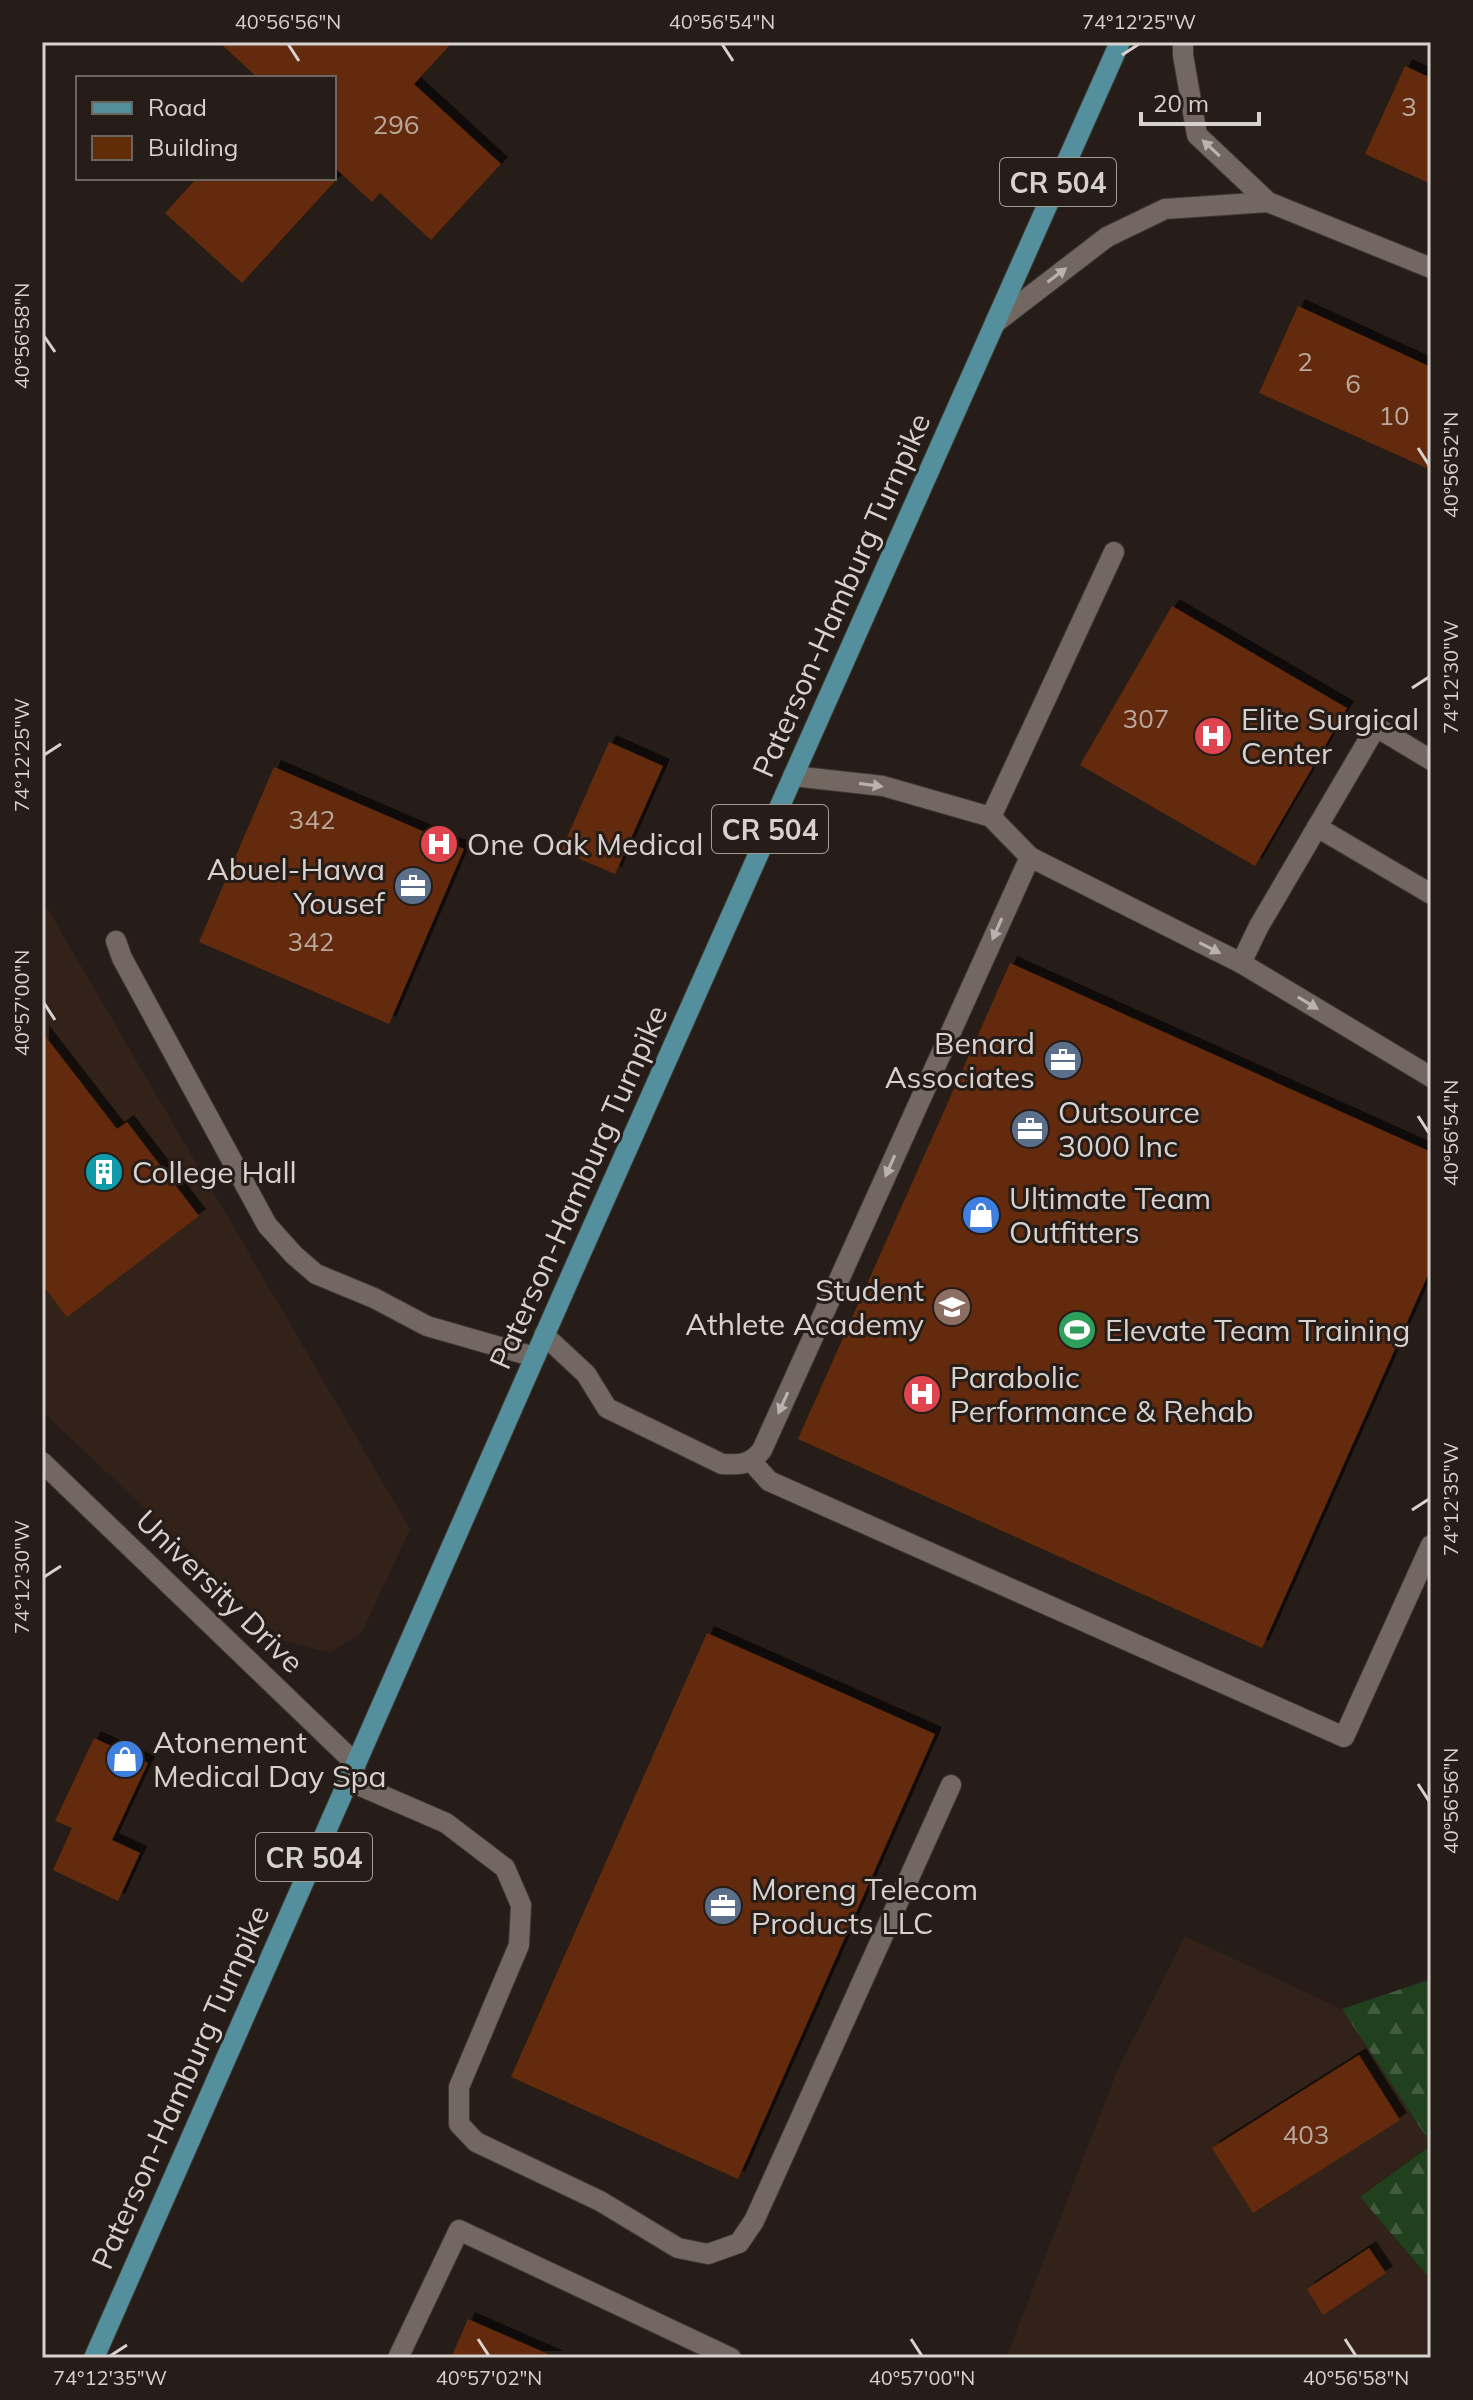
<svg xmlns="http://www.w3.org/2000/svg" width="1473" height="2400" font-family="Mulish,sans-serif">
  <style>
    .education { fill: #322219 }
    .forest { fill: url(#forest-firs) }
    .building { fill: #632c08; filter: url(#shadow) }
    .lines { fill: none; stroke-linecap: round; stroke-linejoin: round }
    .minor-casing { stroke: #3e3835; stroke-width: 22 }
    .major-casing { stroke: #3e3835; stroke-width: 22 }
    .minor { stroke: #726761; stroke-width: 20 }
    .major { stroke: #548f9e; stroke-width: 20 }
    .oneway { fill: #b9b2ae }
    .ticks { fill: none; stroke: #d8d2cf; stroke-width: 3 }
    .labels { text-anchor: middle; dominant-baseline: central; stroke-width: 6; stroke-linejoin: round; paint-order: stroke }
    .number-label { font-size: 26px; fill: #bba89d }
    .shield { fill: #261c18; stroke: #a39b98; stroke-width: 2 }
    .shield-label { font-size: 28px; font-weight: bold; fill: #d8d2cf }
    .street-label { font-size: 30px; fill: #d8d2cf; stroke: #261c18 }
    .poi-label { font-size: 30px; fill: #d8d2cf; stroke: #261c18; text-anchor: start }
    .neatline { fill: none; stroke: #d8d2cf; stroke-width: 3 }
    .ticks-label { font-size: 20px; text-anchor: middle; fill: #d8d2cf }
  </style>
  <defs>
    <pattern id="forest-firs" width="22" height="20" patternUnits="userSpaceOnUse" patternTransform="scale(2)"><rect width="22" height="20" fill="#21401e"/><path d="M5 1l3.5 6h-7zM16 11l3.5 6h-7z" fill="#405b3e"/></pattern>
    <filter id="shadow"><feDropShadow dx="7" dy="-7" stdDeviation="0" flood-color="#0009"/></filter>
  </defs>
  <rect width="100%" height="100%" fill="#261c18"/>
  <g class="education">
    <polygon points="42,899 410,1529 362,1632 330,1653 284,1641 42,1411"/>
    <polygon points="1185,1936 1342,2009 1431,2144 1360,2197 1431,2280 1431,2358 1006,2358 1117,2071"/>
  </g>
  <g class="forest">
    <polygon points="1431,1979 1431,2144 1342,2009"/>
    <polygon points="1431,2145 1431,2280 1360,2197"/>
  </g>
  <g class="building">
    <polygon points="219,42 453,42 414,84 501,164 431,240 380,193 372,202 334,167 334,78 258,78"/>
    <polygon points="1405,66 1431,78 1431,184 1365,154"/>
    <polygon points="197,178 338,178 242,283 165,213"/>
    <polygon points="1298,306 1431,367 1431,470 1259,393"/>
    <polygon points="1172,606 1347,708 1255,866 1080,765"/>
    <polygon points="609,742 663,766 615,874 561,851"/>
    <polygon points="274,767 464,849 389,1024 199,942"/>
    <polygon points="1010,963 1431,1152 1431,1268 1262,1648 798,1439"/>
    <polygon points="42,1032 117,1129 127,1122 199,1216 67,1317 42,1284"/>
    <polygon points="707,1633 935,1734 738,2179 511,2077"/>
    <polygon points="94,1738 148,1763 112,1840 140,1853 118,1901 53,1870 72,1828 55,1821"/>
    <polygon points="1359,2055 1400,2120 1253,2213 1212,2148"/>
    <polygon points="1369,2248 1386,2273 1323,2315 1307,2289"/>
    <polygon points="468,2319 557,2358 451,2358"/>
  </g>
  <g class="lines">
    <defs>
      <g id="minor">
        <polyline points="1183,42 1183,55 1197,135 1268,202 1431,268"/>
        <polyline points="995,323 1107,237 1165,209 1268,202"/>
        <polyline points="991,817 1114,552"/>
        <polyline points="1317,827 1431,894"/>
        <polyline points="1030,857 1241,963 1431,1077"/>
        <polyline points="116,941 122,958 267,1225 294,1255 316,1274 374,1298 427,1326 535,1357"/>
        <polyline points="1241,963 1259,926 1376,727 1431,760"/>
        <path d="M544,1335L586,1374L607,1408L722,1464C740,1465 750,1465 762,1450L1030,857L991,817L883,786L793,776"/>
        <polyline points="42,1462 356,1764"/>
        <polyline points="752,1462 769,1481 1344,1737 1431,1545"/>
        <polyline points="349,1781 446,1823 505,1868 521,1905 519,1945 459,2087 459,2124 476,2142 600,2201 678,2248 708,2254 739,2243 754,2221 951,1785"/>
        <polyline points="398,2358 459,2230 731,2358"/>
      </g>
      <polyline id="major" points="94,2358 572,1273 1120,42"/>
    </defs>
    <use href="#minor" class="minor-casing"/>
    <use href="#major" class="major-casing"/>
    <use href="#minor" class="minor"/>
    <use href="#major" class="major"/>
  </g>
  <defs><path id="oneway-solid" d="M-6-.8H1V-3.2L6.5 0L1 3.2V.8H-6Z" transform="scale(2)"/></defs>
  <g class="oneway">
    <use href="#oneway-solid" transform="translate(1211 148) rotate(-137)"/>
    <use href="#oneway-solid" transform="translate(1057 275) rotate(-37)"/>
    <use href="#oneway-solid" transform="translate(871 785) rotate(8)"/>
    <use href="#oneway-solid" transform="translate(997 929) rotate(114)"/>
    <use href="#oneway-solid" transform="translate(1210 948) rotate(27)"/>
    <use href="#oneway-solid" transform="translate(1308 1003) rotate(31)"/>
    <use href="#oneway-solid" transform="translate(890 1166) rotate(114)"/>
    <use href="#oneway-solid" transform="translate(783 1403) rotate(114)"/>
  </g>
  <path class="ticks" d="M288,44L299,61M722,44L733,61M1122,55L1139,44M44,336L55,352M1418,448L1429,465M1412,688L1429,677M44,755L61,744M44,1003L55,1020M1418,1116L1429,1133M1412,1510L1429,1499M44,1577L61,1566M1418,1784L1429,1801M478,2339L489,2356M911,2339L922,2356M1345,2339L1356,2356M110,2356L127,2345"/>
  <defs>
    <symbol id="hospital-disc" viewBox="-11 -11 22 22"><circle r="9.5" fill="#e0444e" stroke="#261c18"/><path d="M-5-5h3v3.5h4V-5h3V5h-3V1.5h-4V5h-3Z" fill="#fff"/></symbol>
    <symbol id="office-disc" viewBox="-11 -11 22 22"><circle r="9.5" fill="#5c6f8a" stroke="#261c18"/><path d="M-6-3h4V-5.5h4V-3h4V5H-6ZM-1-4.5V-3h2v-1.5ZM-6 0V1H6V0Z" fill="#fff"/></symbol>
    <symbol id="building-disc" viewBox="-11 -11 22 22"><circle r="9.5" fill="#0f9aa8" stroke="#261c18"/><path d="M-4-6H4V6H1V3H-1V6H-4ZM-2.5-4.3h1.7v1.8h-1.7ZM.8-4.3h1.7v1.8H.8ZM-2.5-1h1.7V.8h-1.7ZM.8-1h1.7V.8H.8Z" fill="#fff"/></symbol>
    <symbol id="shop-disc" viewBox="-11 -11 22 22"><circle r="9.5" fill="#3f7fe0" stroke="#261c18"/><path d="M-5-2.5h2.3a2.7 3.5 0 0 1 5.4 0H5L5.5 6h-11ZM-1.5-2.5h3a1.5 2.3 0 0 0-3 0Z" fill="#fff"/></symbol>
    <symbol id="school-disc" viewBox="-11 -11 22 22"><circle r="9.5" fill="#8d6e63" stroke="#261c18"/><path d="M0-5L7-2L0 1L-7-2ZM-4 1L0 2.5L4 1V4Q0 6-4 4Z" fill="#fff"/></symbol>
    <symbol id="stadium-disc" viewBox="-11 -11 22 22"><circle r="9.5" fill="#2e9e5b" stroke="#261c18"/><path d="M0-5a6.5 5 0 1 0 0 10a6.5 5 0 1 0 0-10ZM-3.5-1.8h7v3.6h-7Z" fill="#fff"/></symbol>
  </defs>
  <g fill-rule="evenodd">
    <use href="#hospital-disc" x="1191" y="714" width="44" height="44"/>
    <use href="#hospital-disc" x="417" y="822" width="44" height="44"/>
    <use href="#office-disc" x="391" y="864" width="44" height="44"/>
    <use href="#office-disc" x="1041" y="1038" width="44" height="44"/>
    <use href="#office-disc" x="1008" y="1107" width="44" height="44"/>
    <use href="#building-disc" x="82" y="1150" width="44" height="44"/>
    <use href="#shop-disc" x="959" y="1193" width="44" height="44"/>
    <use href="#school-disc" x="930" y="1285" width="44" height="44"/>
    <use href="#stadium-disc" x="1055" y="1308" width="44" height="44"/>
    <use href="#hospital-disc" x="900" y="1372" width="44" height="44"/>
    <use href="#shop-disc" x="103" y="1737" width="44" height="44"/>
    <use href="#office-disc" x="701" y="1884" width="44" height="44"/>
  </g>
  <g class="labels">
    <g class="number-label">
      <text x="1409" y="106">3</text>
      <text x="396" y="124">296</text>
      <text x="1305" y="361">2</text>
      <text x="1353" y="383">6</text>
      <text x="1394" y="415">10</text>
      <text x="1146" y="718">307</text>
      <text x="312" y="819">342</text>
      <text x="311" y="941">342</text>
      <text x="1306" y="2134">403</text>
    </g>
    <g class="shield">
      <rect x="1000" y="158" width="116" height="48" rx="6"/>
      <rect x="712" y="805" width="116" height="48" rx="6"/>
      <rect x="256" y="1833" width="116" height="48" rx="6"/>
    </g>
    <g class="shield-label">
      <text x="1058" y="182">CR 504</text>
      <text x="770" y="829">CR 504</text>
      <text x="314" y="1857">CR 504</text>
    </g>
    <g class="street-label">
      <text transform="translate(841 595) rotate(-66)">Paterson-Hamburg Turnpike</text>
      <text transform="translate(578 1187) rotate(-66)">Paterson-Hamburg Turnpike</text>
      <text transform="translate(220 1591) rotate(44)">University Drive</text>
      <text transform="translate(180 2087) rotate(-66)">Paterson-Hamburg Turnpike</text>
    </g>
    <g class="poi-label">
      <text x="1241" y="719">Elite Surgical<tspan x="1241" dy="34">Center</tspan></text>
      <text x="467" y="844">One Oak Medical</text>
      <text x="385" y="869" text-anchor="end">Abuel-Hawa<tspan x="385" dy="34">Yousef</tspan></text>
      <text x="1035" y="1043" text-anchor="end">Benard<tspan x="1035" dy="34">Associates</tspan></text>
      <text x="1058" y="1112">Outsource<tspan x="1058" dy="34">3000 Inc</tspan></text>
      <text x="132" y="1172">College Hall</text>
      <text x="1009" y="1198">Ultimate Team<tspan x="1009" dy="34">Outfitters</tspan></text>
      <text x="924" y="1290" text-anchor="end">Student<tspan x="924" dy="34">Athlete Academy</tspan></text>
      <text x="1105" y="1330">Elevate Team Training</text>
      <text x="950" y="1377">Parabolic<tspan x="950" dy="34">Performance &amp; Rehab</tspan></text>
      <text x="153" y="1742">Atonement<tspan x="153" dy="34">Medical Day Spa</tspan></text>
      <text x="751" y="1889">Moreng Telecom<tspan x="751" dy="34">Products LLC</tspan></text>
    </g>
  </g>
  <rect width="1473" height="2400" fill="none" stroke="#261c18" stroke-width="88"/>
  <rect x="76" y="76" width="260" height="104" fill="#261c18" stroke="#6d6561" stroke-width="2"/>
  <rect x="92" y="102" width="40" height="12" fill="#548f9e" stroke="#6d6561" stroke-width="2"/>
  <text x="148" y="116" font-size="24" fill="#d8d2cf">Road</text>
  <rect x="92" y="136" width="40" height="24" fill="#632c08" stroke="#6d6561" stroke-width="2"/>
  <text x="148" y="156" font-size="24" fill="#d8d2cf">Building</text>
  <path d="M1141 112v12h118v-12" fill="none" stroke="#d8d2cf" stroke-width="4"/>
  <text x="1153" y="112" font-size="24" fill="#d8d2cf" stroke="#261c18" stroke-width="6" paint-order="stroke">20 m</text>
  <rect x="44" y="44" width="1385" height="2312" class="neatline"/>
  <g class="ticks-label">
    <text x="288" y="29">40°56'56"N</text>
    <text x="722" y="29">40°56'54"N</text>
    <text x="1139" y="29">74°12'25"W</text>
    <text transform="translate(22 336) rotate(-90)" y="7">40°56'58"N</text>
    <text transform="translate(1451 465) rotate(-90)" y="7">40°56'52"N</text>
    <text transform="translate(1451 677) rotate(-90)" y="7">74°12'30"W</text>
    <text transform="translate(22 755) rotate(-90)" y="7">74°12'25"W</text>
    <text transform="translate(22 1003) rotate(-90)" y="7">40°57'00"N</text>
    <text transform="translate(1451 1133) rotate(-90)" y="7">40°56'54"N</text>
    <text transform="translate(1451 1499) rotate(-90)" y="7">74°12'35"W</text>
    <text transform="translate(22 1577) rotate(-90)" y="7">74°12'30"W</text>
    <text transform="translate(1451 1801) rotate(-90)" y="7">40°56'56"N</text>
    <text x="110" y="2385">74°12'35"W</text>
    <text x="489" y="2385">40°57'02"N</text>
    <text x="922" y="2385">40°57'00"N</text>
    <text x="1356" y="2385">40°56'58"N</text>
  </g>
</svg>
